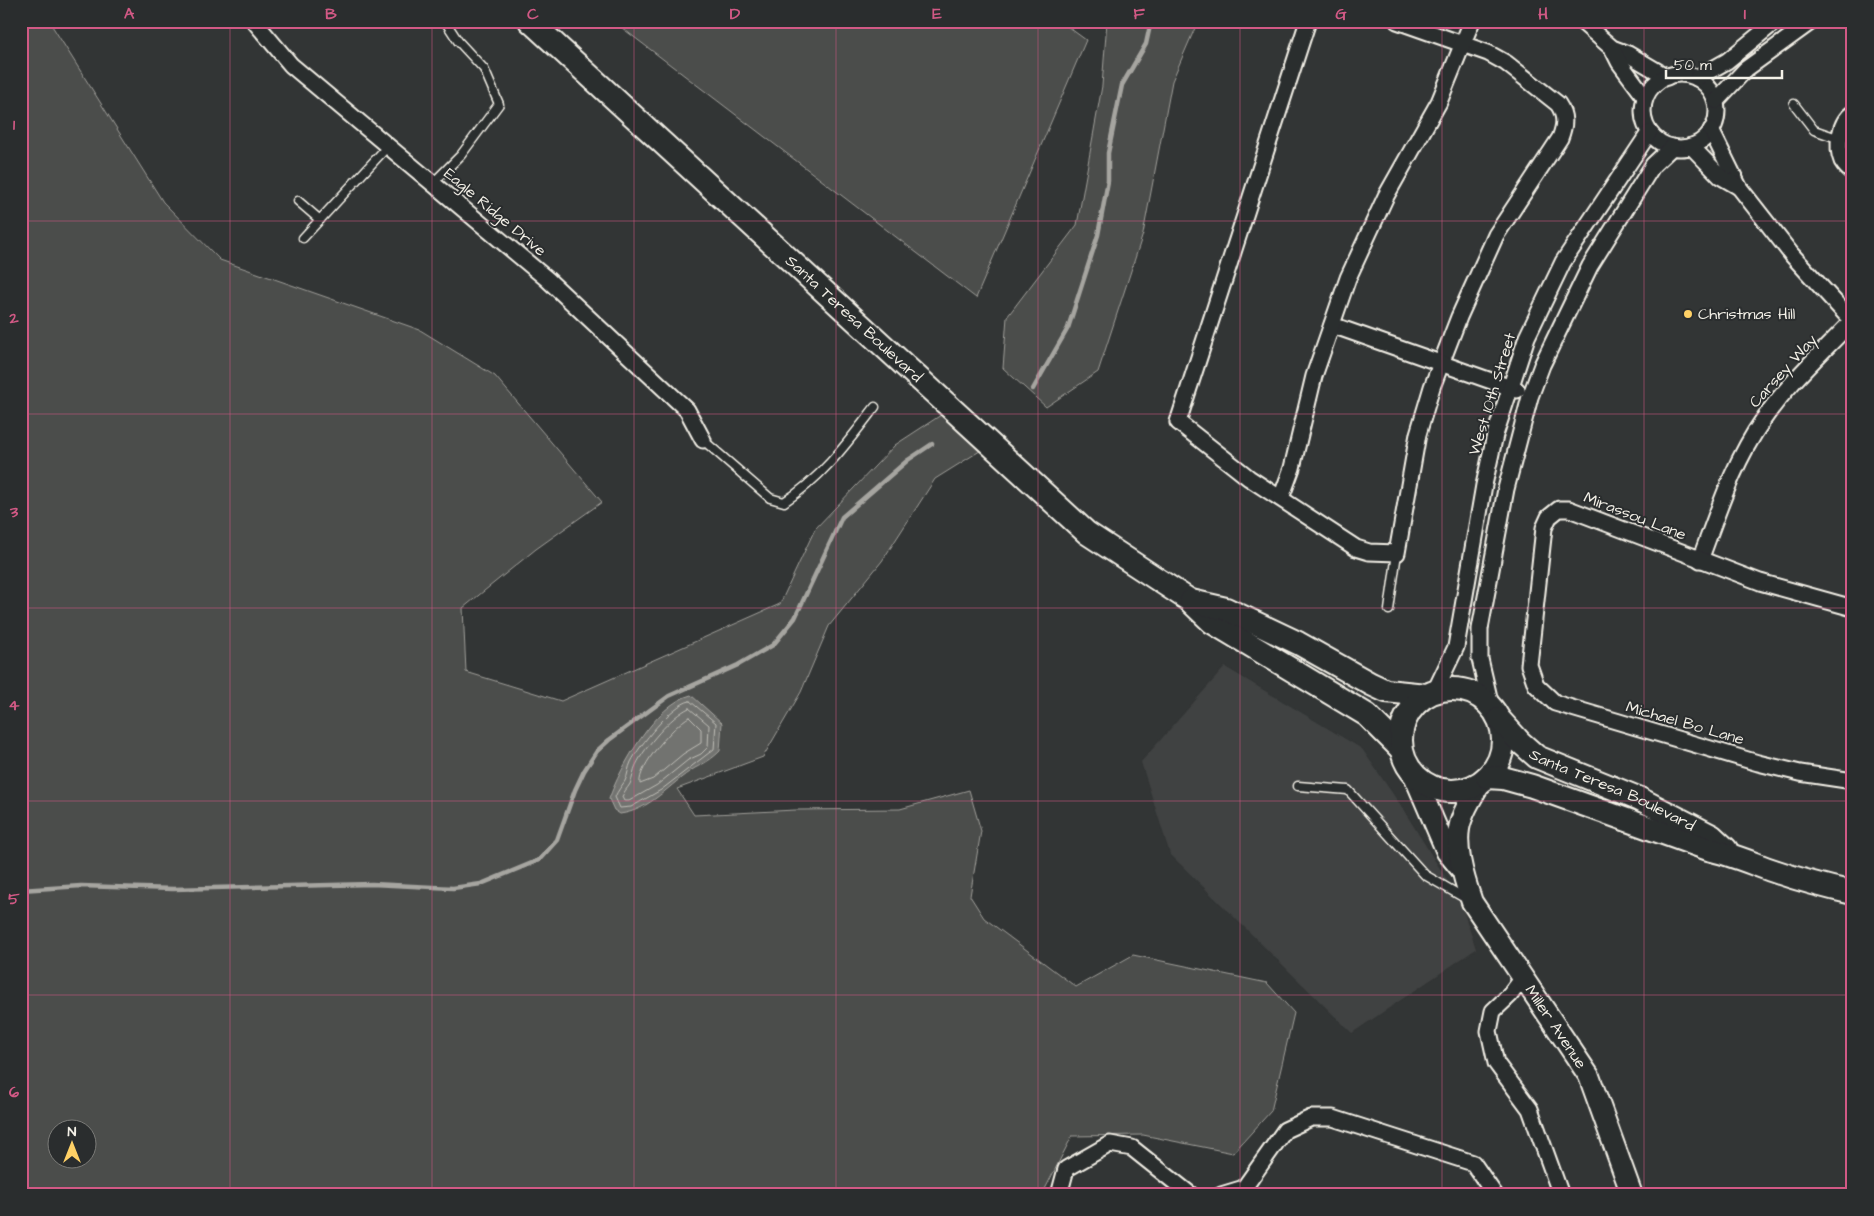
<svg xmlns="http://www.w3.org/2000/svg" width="1874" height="1216" font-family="'Architects Daughter',sans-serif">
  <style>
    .built { fill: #404242 }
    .green { fill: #4b4d4c; stroke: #a09f9a; fill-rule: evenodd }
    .water { fill: #727370; stroke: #a6a5a0 }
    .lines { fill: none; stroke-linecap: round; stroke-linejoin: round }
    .shore { stroke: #c0bfb8; stroke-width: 1 }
    .stream { stroke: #a6a5a0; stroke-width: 4.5 }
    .service-casing { stroke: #f4f1e8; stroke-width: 11 }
    .minor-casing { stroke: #f4f1e8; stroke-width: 19 }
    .tertiary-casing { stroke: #f4f1e8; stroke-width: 24 }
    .secondary-casing { stroke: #f4f1e8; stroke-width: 26 }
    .service { stroke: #2a2d2e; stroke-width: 8 }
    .minor { stroke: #2a2d2e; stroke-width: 15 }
    .tertiary { stroke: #2a2d2e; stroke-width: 20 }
    .secondary { stroke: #2a2d2e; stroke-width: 22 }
    .grid { fill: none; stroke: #d15985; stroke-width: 1; stroke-opacity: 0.55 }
    .poi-dot { fill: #ffd166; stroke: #2a2d2e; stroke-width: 2 }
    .labels { text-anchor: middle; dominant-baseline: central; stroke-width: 4; stroke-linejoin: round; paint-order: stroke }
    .street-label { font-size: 16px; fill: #f4f1e8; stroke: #2a2d2e }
    .poi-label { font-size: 16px; fill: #f4f1e8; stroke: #2a2d2e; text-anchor: start }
    .neatline { fill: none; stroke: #d15985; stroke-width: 2 }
    .grid-label { font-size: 16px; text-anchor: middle; font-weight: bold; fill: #d15985 }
  </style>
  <rect width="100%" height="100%" fill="#323535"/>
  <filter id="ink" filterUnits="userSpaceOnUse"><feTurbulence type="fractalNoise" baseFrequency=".02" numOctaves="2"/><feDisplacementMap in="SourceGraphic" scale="10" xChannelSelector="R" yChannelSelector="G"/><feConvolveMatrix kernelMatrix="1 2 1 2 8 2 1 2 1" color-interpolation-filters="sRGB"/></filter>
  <g filter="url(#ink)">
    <polygon class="built" points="1225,667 1362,749 1401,806 1460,901 1476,949 1352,1033 1170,854 1141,762"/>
    <g class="green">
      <path d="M21,21H49L163,202L220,260L420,330L495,376L602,502L536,549L463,608L466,672L561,701L780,604L815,529L895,445L941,415L983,449L935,479L882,561L829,626L801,692L763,757L677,789L694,815L796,810L900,809L969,790L981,831L970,896L984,918L1076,987L1133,955L1267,983L1294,1013L1271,1111L1233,1153L1143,1135L1072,1136L1042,1195H21ZM58,1128H88V1158H58Z"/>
      <polygon points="613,21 1060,21 1086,40 976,298"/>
      <polygon points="1107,21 1198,21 1172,81 1143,234 1098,372 1046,407 1003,368 1007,317 1077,225 1102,86"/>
    </g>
    <path class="water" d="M691,695L722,723L720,751C712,759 705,763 695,768C669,784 651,810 620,814L614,810L609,799C620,768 655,704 691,695Z"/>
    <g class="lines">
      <g class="shore">
        <path d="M690,701L716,723L714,749L661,790L631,807L620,808L615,797C618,790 621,787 625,781C628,775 628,768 631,762C639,746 672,704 690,701Z"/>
        <path d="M689,708L709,725L708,747L701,754L688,760L657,785L629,801H624L622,797C624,791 627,789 630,784C633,778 633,771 636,765C645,747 671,716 689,708Z"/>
        <path d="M689,717L701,729V743L683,754L653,779L640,784C637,767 674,725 689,717Z"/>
      </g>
      <g class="stream">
        <polyline points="1033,389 1068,328 1098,235 1108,181 1108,153 1122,85 1146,44 1151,21"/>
        <polyline points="21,890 81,886 173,889 372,884 453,888 481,884 539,860 557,840 575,790 584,771 597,751 609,740 669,696 738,665 773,645 795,618 842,517 908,460 932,444"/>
      </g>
      <defs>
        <g id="service">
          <polyline points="1794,104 1814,130 1840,139"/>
          <polyline points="433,183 461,155 499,104 484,69 458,41 445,21"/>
          <polyline points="298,201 320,220"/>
          <polyline points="303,238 388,146"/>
          <path d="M703,440L770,498L784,502C822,478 848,442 875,407"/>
          <polyline points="1389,610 1397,553"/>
          <polyline points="1298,786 1348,790 1425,875 1468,900"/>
        </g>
        <g id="minor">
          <polyline points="254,21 291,65 547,279 687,410 703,440"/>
          <path d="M1308,21L1178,422L1249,478L1356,548L1369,552L1397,553L1418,434L1432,387L1459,317L1496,235L1560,138C1565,125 1566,116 1558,104L1506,63L1488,53L1397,21"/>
          <polyline points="1581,21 1612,48 1628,54 1667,77"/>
          <polyline points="1612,48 1619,62 1645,97"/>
          <circle cx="1680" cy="111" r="37"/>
          <polyline points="1697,78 1727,61 1776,21"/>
          <polyline points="1716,101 1746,69 1812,21"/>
          <path d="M1853,113C1839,122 1836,147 1842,161C1845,166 1849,170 1853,173"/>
          <polyline points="1711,130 1739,187 1792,255 1852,321"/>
          <polyline points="1691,146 1720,176 1739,187"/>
          <polyline points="1332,325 1517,390"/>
          <polyline points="1281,498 1292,468 1314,376 1348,278 1386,196 1439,102 1472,21"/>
          <path d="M1700,560C1718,512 1733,463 1763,420C1788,383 1822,353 1853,320"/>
          <polyline points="1853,608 1760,582 1569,509 1559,509 1549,517 1544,528 1529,665 1536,685 1555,703 1758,763 1800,773 1853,781"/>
          <polyline points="1435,691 1456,647 1484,485 1495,435 1527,337 1563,262 1649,133"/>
          <polyline points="1491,706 1480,659 1480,629 1506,489 1530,397 1542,365 1590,266 1653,165 1672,147"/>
          <polyline points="1522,979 1510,995 1493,1011 1489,1031 1496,1063 1530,1109 1561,1195"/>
          <polyline points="1059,1195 1066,1169 1110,1144 1132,1148 1191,1195"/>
          <polyline points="1221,1195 1244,1188 1285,1130 1311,1118 1333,1118 1473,1163 1495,1195"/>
        </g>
        <g id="tertiary">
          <polyline points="1414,775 1447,852 1461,869"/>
          <path id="s1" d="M1480,783C1474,794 1466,806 1462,818C1452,842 1464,879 1472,902L1589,1076L1632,1195"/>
        </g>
        <g id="secondary">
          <path id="s2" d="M530,21L1087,533L1189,600L1212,622L1367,715L1401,749"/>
          <polyline points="1191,601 1226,609 1298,643 1371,684 1386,691 1426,695"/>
          <circle cx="1452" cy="740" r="51"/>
          <path id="s3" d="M1499,719L1520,742L1537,757L1638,798L1712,836L1726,849"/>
          <path d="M1487,777L1503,778L1532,786L1708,849C1731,854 1751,863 1774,871C1800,880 1826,887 1853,893"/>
        </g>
      </defs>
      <use href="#service" class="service-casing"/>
      <use href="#minor" class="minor-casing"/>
      <use href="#tertiary" class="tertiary-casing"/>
      <use href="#secondary" class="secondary-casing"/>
      <use href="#service" class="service"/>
      <use href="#minor" class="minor"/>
      <use href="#tertiary" class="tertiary"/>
      <use href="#secondary" class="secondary"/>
    </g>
  </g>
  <path class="grid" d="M230,21V1195M432,21V1195M634,21V1195M836,21V1195M1038,21V1195M1240,21V1195M1442,21V1195M1644,21V1195M21,221H1853M21,414H1853M21,608H1853M21,801H1853M21,995H1853"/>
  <circle class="poi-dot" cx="1688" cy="314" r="5"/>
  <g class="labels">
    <g class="street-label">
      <text transform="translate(495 212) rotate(40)">Eagle Ridge Drive</text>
      <text stroke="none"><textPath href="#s2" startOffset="440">Santa Teresa Boulevard</textPath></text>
      <text transform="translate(1783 371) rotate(-48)">Carsey Way</text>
      <text transform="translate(1492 394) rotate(-73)">West 10th Street</text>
      <text transform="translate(1635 516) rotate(21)">Mirassou Lane</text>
      <text transform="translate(1685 723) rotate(16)">Michael Bo Lane</text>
      <text stroke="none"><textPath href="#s3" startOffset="136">Santa Teresa Boulevard</textPath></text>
      <text stroke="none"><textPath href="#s1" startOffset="276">Miller Avenue</textPath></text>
    </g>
    <g class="poi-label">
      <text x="1698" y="314">Christmas Hill</text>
    </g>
  </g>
  <rect width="1874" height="1216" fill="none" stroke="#2a2d2e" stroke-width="55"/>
  <g transform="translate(72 1144)"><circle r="24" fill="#2a2d2e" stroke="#7b7b78"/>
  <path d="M0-4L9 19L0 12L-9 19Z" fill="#ffd166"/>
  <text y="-8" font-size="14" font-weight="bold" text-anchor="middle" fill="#f4f1e8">N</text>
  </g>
  <path d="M1666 70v8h116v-8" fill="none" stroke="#f4f1e8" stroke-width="2.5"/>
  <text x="1674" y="70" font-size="15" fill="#f4f1e8" stroke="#2a2d2e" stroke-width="4" paint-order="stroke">50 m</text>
  <rect x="28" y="28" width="1818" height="1160" class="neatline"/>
  <g class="grid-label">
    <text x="129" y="19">A</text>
    <text x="331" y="19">B</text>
    <text x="533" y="19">C</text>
    <text x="735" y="19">D</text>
    <text x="937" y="19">E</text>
    <text x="1139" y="19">F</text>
    <text x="1341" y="19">G</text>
    <text x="1543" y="19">H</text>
    <text x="1745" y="19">I</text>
    <text x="14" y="130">1</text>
    <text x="14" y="323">2</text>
    <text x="14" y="517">3</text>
    <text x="14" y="710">4</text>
    <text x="14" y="904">5</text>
    <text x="14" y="1097">6</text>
  </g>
</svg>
